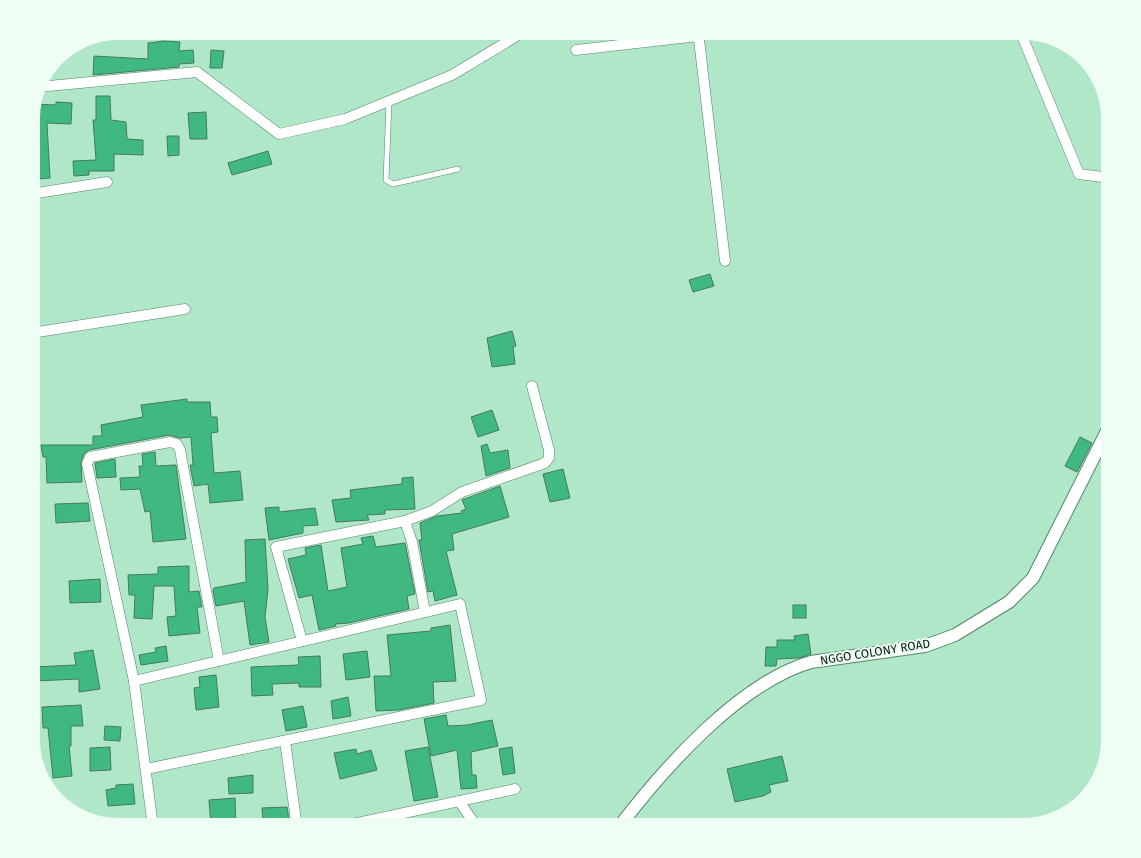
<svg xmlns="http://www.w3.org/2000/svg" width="1141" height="858" font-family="'Fira Sans',sans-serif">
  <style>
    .building { fill: #40b981; stroke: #46795e }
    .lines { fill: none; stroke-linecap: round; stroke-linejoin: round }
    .service-casing { stroke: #528569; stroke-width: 6 }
    .minor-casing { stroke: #528569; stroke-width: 11 }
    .tertiary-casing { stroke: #528569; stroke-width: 14 }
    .service { stroke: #fff; stroke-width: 5 }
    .minor { stroke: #fff; stroke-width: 10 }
    .tertiary { stroke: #fff; stroke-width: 12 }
    .labels { text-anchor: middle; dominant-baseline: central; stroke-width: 4; stroke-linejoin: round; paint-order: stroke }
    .street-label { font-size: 12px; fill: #081e13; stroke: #eefef4 }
  </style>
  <rect width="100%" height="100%" fill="#b0e7c8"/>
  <g class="building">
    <polygon points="164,41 180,42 179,51 193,50 194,63 179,64 179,67 93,75 94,56 148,59 148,43"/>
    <polygon points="211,50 224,51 222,68 210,68"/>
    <polygon points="96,96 110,96 111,120 126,122 127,139 143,140 143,155 114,154 114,171 89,171 89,175 74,176 73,161 96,160 93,120 96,120"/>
    <polygon points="56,102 72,103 71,124 47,123 50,178 37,179 32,110 34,104 56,105"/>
    <polygon points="206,112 207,139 190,139 188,113"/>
    <polygon points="167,136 179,136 179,155 168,156"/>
    <polygon points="268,151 272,164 232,175 228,163"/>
    <polygon points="710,274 714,286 693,292 689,280"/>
    <polygon points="512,331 516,346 513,347 515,364 492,367 487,338"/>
    <polygon points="187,399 187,402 210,402 211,417 217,417 218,432 211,433 214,473 240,471 243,500 210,503 208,484 194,486 190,465 193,465 191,437 180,438 169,435 89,450 84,454 81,462 82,482 47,483 46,457 43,457 41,445 93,445 93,436 102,436 101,425 143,417 141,405"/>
    <polygon points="492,410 499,430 478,437 471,417"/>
    <polygon points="1080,437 1092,443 1077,472 1065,466"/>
    <polygon points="487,444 490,453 508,450 510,468 486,476 481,446"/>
    <polygon points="155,452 156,466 176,465 186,539 153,542 150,511 145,512 140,489 121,490 120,478 140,477 139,466 143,466 142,454"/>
    <polygon points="115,459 116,477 97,478 95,463"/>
    <polygon points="563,469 570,498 550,502 543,474"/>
    <polygon points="413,477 415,509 385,510 385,514 367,515 369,520 336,522 332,500 351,498 350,490 402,484 402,478"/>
    <polygon points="500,486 509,517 452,534 454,550 446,551 457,595 435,601 433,591 428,592 419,540 422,540 420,523 437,516 462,513 461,511 466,509 462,500"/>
    <polygon points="88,503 90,521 56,523 55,504"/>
    <polygon points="279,507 279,512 315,508 318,525 303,526 303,533 269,540 265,508"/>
    <polygon points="373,536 376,547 405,543 415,594 407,596 409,609 349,623 335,624 336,626 319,630 312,595 299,598 288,559 306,555 305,548 321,545 328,591 347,587 341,548 363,544 361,538"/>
    <polygon points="265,539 268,589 265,617 269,642 250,645 244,601 216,606 213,591 214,588 246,582 245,540"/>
    <polygon points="189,566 189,592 199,591 202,607 197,607 200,633 169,636 167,617 176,616 174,586 154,586 152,619 134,618 135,595 129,595 128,575 158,574 158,567"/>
    <polygon points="100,579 101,602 70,603 69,581"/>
    <rect x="793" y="605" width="13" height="13"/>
    <polygon points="450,625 456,681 433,682 434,703 399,710 376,711 374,676 391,676 387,635 431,631 431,628"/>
    <polygon points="808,634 811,654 799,658 777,659 776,666 765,666 766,647 777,647 777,640 795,640 794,636"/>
    <polygon points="166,646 168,661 141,665 139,655 156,652 155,648"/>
    <polygon points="93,650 100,689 79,692 79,679 34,681 33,667 76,665 74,653"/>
    <polygon points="367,651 370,677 346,680 343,654"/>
    <polygon points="320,656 321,687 299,687 299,683 272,684 273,695 252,696 251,667 299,665 298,657"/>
    <polygon points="216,675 219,707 196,710 194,688 200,687 199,677"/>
    <polygon points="348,697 351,716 333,719 331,701"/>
    <polygon points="81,705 83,726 71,726 71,746 69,746 72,776 53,778 48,728 43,728 42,707"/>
    <polygon points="303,706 307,727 286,731 282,710"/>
    <polygon points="446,715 448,726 467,725 492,720 498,746 471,752 472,775 476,775 477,788 461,789 457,750 431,756 424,719"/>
    <polygon points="105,726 121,727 120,741 104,740"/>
    <polygon points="110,747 111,770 90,771 90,748"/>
    <polygon points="428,747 438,797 414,801 405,751"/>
    <polygon points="512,747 515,773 503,775 499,749"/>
    <polygon points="356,749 357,754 371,750 377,770 340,779 334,753"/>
    <polygon points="782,756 788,781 769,785 771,792 763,796 735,802 727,769"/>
    <polygon points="253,775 253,793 229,794 228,778"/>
    <polygon points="133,784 135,804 108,806 106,790 116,788 116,785"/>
    <polygon points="235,798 236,827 211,827 209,800"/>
    <polygon points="287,807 289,820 263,821 262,808"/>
  </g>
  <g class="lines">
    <defs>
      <polyline id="service" points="389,102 386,180 393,184 458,169"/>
      <g id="minor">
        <polyline points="698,31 725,261"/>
        <polyline points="1020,31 1079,174 1110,178"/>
        <polyline points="576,50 698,36"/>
        <polyline points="38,87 197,72 279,134 345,119 452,75 525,31"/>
        <polyline points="31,194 107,182"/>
        <polyline points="31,333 185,309"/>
        <polyline points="405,521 412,542 425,612"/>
        <polyline points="302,641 276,547 405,521 432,511 462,492 545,463 549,458 549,450 532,386"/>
        <polyline points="134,681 87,464 90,457 170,442 177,444 180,450 219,661"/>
        <polyline points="285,741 297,827"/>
        <polyline points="146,769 481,700 460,604 134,681 153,827"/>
        <polyline points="459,801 477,827"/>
        <polyline points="339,827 515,789"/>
      </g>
      <path id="tertiary" d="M619,827C664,768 739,683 811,662L925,646L955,635L1009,602L1033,578L1110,425"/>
    </defs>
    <use href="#service" class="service-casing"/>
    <use href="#minor" class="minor-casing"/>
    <use href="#tertiary" class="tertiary-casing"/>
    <use href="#service" class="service"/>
    <use href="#minor" class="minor"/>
    <use href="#tertiary" class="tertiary"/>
  </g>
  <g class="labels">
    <g class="street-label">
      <text transform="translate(875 652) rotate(-9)">NGGO COLONY ROAD</text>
    </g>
  </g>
  <path d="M0 0H1141V858H0ZM118 40H1023A78 78 0 0 1 1101 118V740A78 78 0 0 1 1023 818H118A78 78 0 0 1 40 740V118A78 78 0 0 1 118 40Z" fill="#eefef4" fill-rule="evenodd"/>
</svg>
